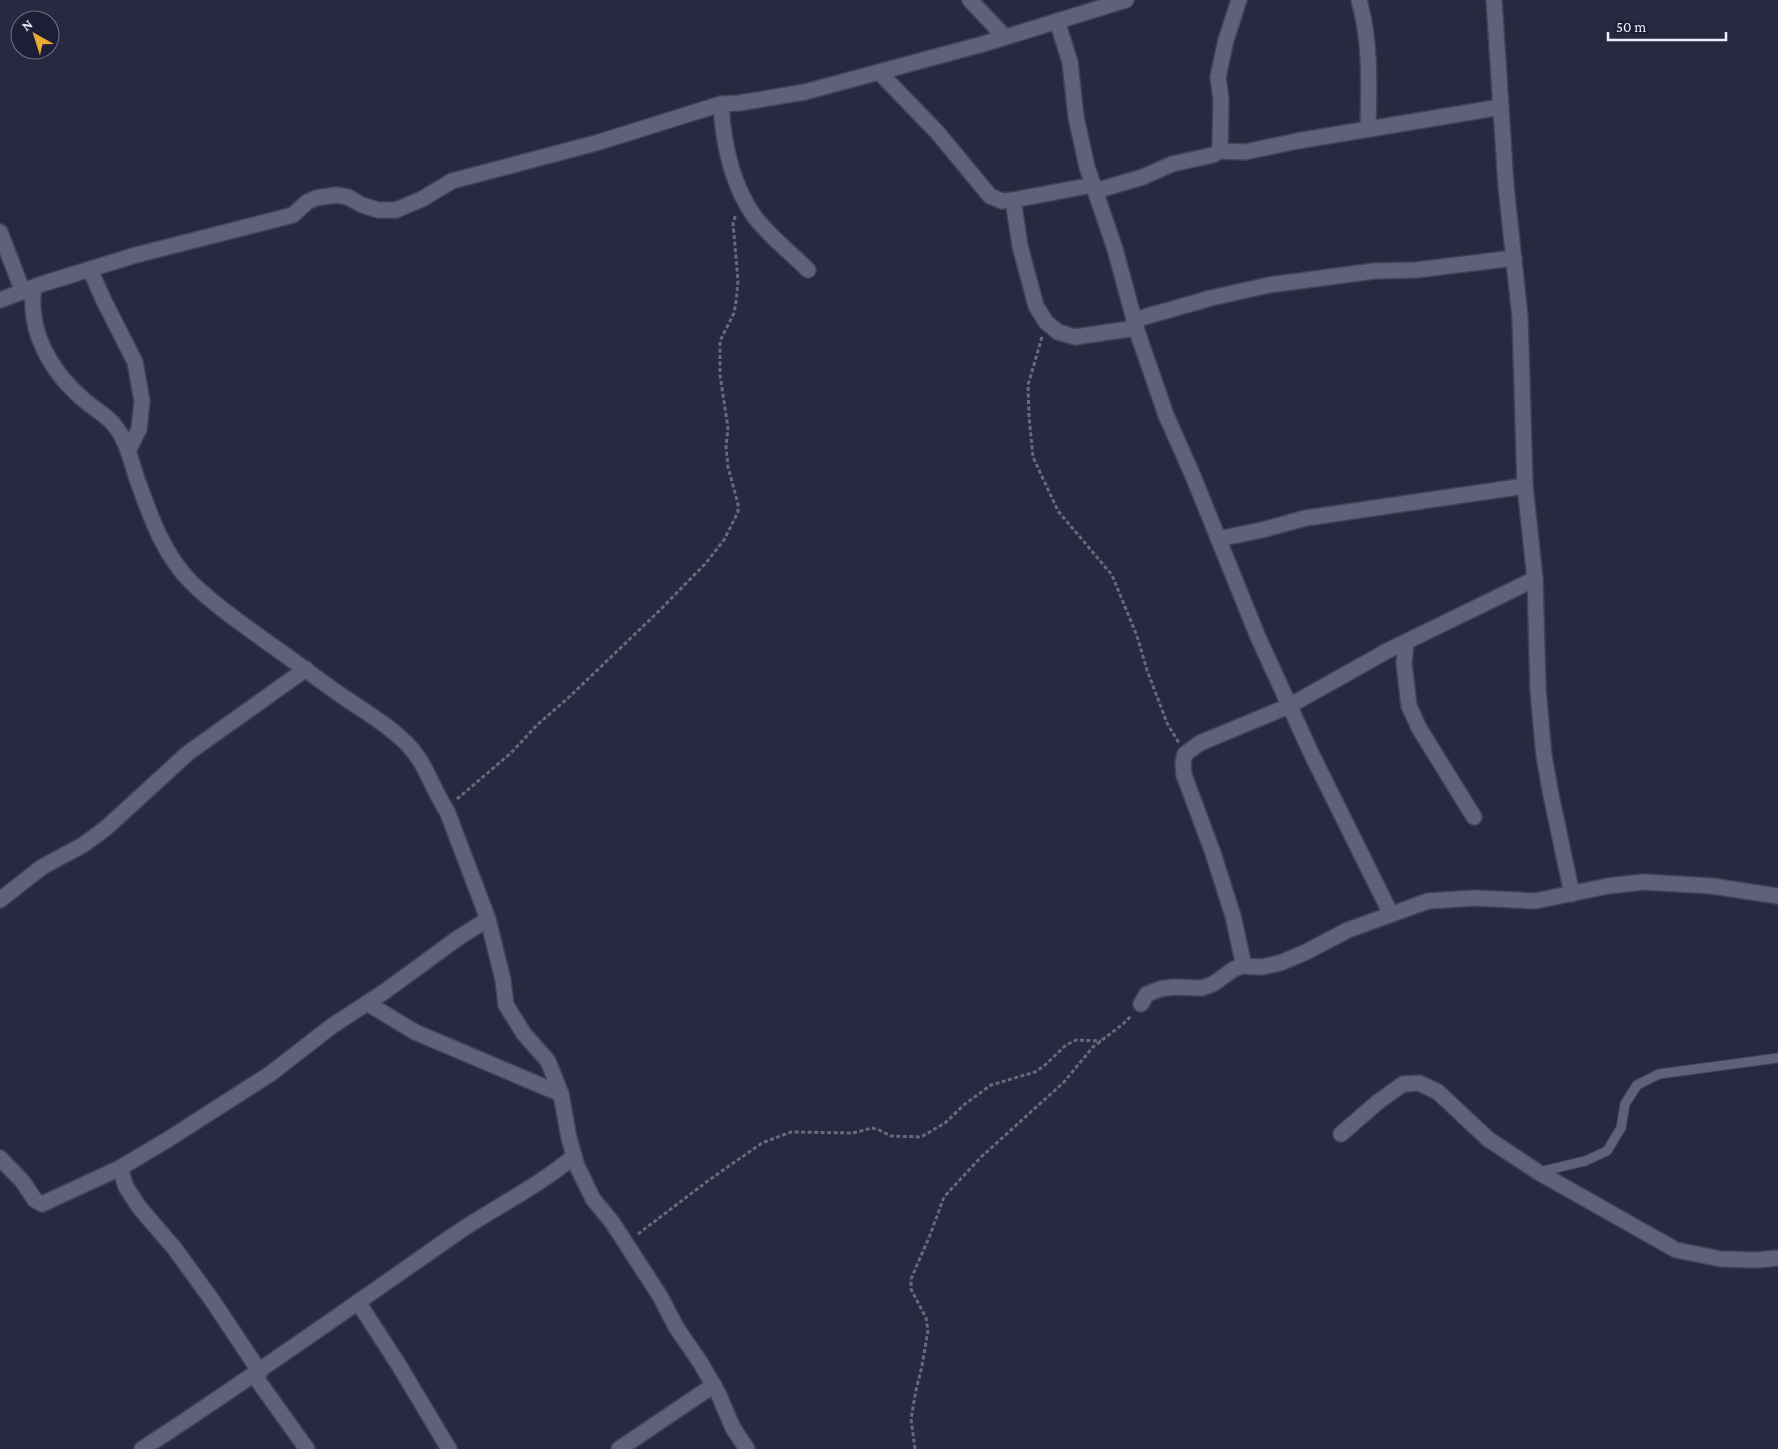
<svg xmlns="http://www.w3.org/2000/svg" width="1778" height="1449" font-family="'Crimson Pro',serif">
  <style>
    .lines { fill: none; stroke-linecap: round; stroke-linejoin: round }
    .service-casing { stroke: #414256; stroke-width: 11 }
    .minor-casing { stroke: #414256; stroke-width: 18 }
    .path { stroke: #68687e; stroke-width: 3; stroke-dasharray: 4 2.5; stroke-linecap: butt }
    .service { stroke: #5f607b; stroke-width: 9 }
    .minor { stroke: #5f607b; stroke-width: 15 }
  </style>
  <rect width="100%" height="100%" fill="#282840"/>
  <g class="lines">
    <defs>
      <polyline id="service" points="1539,1172 1585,1161 1607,1151 1621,1128 1625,1104 1637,1085 1659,1074 1778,1058"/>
      <g id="minor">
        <polyline points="970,0 1005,37"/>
        <path d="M1359,0C1371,43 1369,85 1368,129"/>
        <polyline points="1494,0 1506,186 1520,317 1525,486 1535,579 1538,690 1544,756 1551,795 1572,894"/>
        <polyline points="1057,21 1070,62 1076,117 1087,167 1115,249 1138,334 1166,415 1193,476 1258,637 1312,755 1391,914"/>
        <polyline points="879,72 937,132 990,196 1002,201 1013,200 1093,185"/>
        <path d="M721,104C723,143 731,183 754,216C769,236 791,253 808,270"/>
        <polyline points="1220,151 1245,152 1297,141 1501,107"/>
        <polyline points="1095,191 1143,177 1172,164 1213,155 1220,151 1221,99 1218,77 1226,40 1239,0"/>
        <polyline points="1013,200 1020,246 1036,306 1046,322 1058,332 1075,337 1136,328"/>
        <polyline points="0,232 23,292"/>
        <polyline points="90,269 103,299 135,362 142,401 139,429 128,451"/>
        <path d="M34,287C27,331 51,372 84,400C94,409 107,415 115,426C127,441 131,461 137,479C150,515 163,554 191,582C215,606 244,625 271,645C296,662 320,681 345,698C366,712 388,725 406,743C426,762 432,789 447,811L488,919L503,980L506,1005L524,1034L548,1061L554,1076L561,1094L569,1138L577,1166L593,1199L612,1222L660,1296L676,1327L700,1362L718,1393L733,1428L747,1449"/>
        <polyline points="0,300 42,284 136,255 293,215 307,202 316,198 336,195 348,197 362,205 378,210 396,210 422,199 452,181 596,143 721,104 739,103 805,92 983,44 1126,0"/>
        <polyline points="1134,320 1211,298 1269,285 1374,271 1416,270 1514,258"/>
        <polyline points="1218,539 1262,530 1306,518 1525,486"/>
        <polyline points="1406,642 1404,663 1409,706 1419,728 1474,817"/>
        <polyline points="0,900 42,867 83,845 106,828 188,753 306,669"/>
        <polyline points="1244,966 1233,916 1213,853 1184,775 1183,763 1185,754 1200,743 1289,706 1387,651 1535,579"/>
        <polyline points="367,1003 415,1032 561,1094"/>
        <polyline points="1141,1004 1147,994 1160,989 1173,987 1202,988 1213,984 1234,969 1242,966 1262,967 1280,963 1306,952 1348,930 1428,901 1475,898 1535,901 1608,886 1643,882 1712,886 1778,896"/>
        <polyline points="1341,1134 1378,1102 1403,1084 1419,1083 1438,1092 1488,1139 1538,1172 1676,1250 1721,1259 1757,1260 1778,1258"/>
        <polyline points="0,1158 23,1182 35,1200 42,1204 120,1168 167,1140 270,1074 332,1026 384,992 458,938 488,919"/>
        <polyline points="120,1168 126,1187 139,1207 175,1249 212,1300 260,1372"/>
        <polyline points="358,1302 400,1367 449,1449"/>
        <polyline points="254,1375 307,1449"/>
        <path d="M142,1449C248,1380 351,1307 454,1235C493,1208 538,1187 574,1156"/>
        <polyline points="619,1449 714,1385"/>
      </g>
    </defs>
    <use href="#service" class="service-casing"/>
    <use href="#minor" class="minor-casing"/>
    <g class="path">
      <polyline points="1042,337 1028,385 1029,417 1033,457 1058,511 1112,575 1137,636 1147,670 1167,723 1179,743"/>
      <polyline points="457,799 511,753 537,725 567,699 657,613 705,564 724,540 738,512 738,504 728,467 726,447 728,428 720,375 720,341 734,313 736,302 738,281 733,223 736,214"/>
      <polyline points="638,1234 709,1180 762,1143 791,1132 853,1133 872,1128 879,1130 891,1136 921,1137 945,1123 965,1104 991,1085 1035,1072 1044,1066 1066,1045 1076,1040 1101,1041"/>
      <polyline points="915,1449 911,1419 916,1390 922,1366 928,1330 926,1318 911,1289 911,1279 930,1235 944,1197 980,1158 1064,1082 1093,1047 1123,1024 1132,1015"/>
    </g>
    <use href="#service" class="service"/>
    <use href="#minor" class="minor"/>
  </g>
  <g transform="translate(35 35) rotate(321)"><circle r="24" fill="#1e1f36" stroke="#707286"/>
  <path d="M0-4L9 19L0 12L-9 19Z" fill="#eaaa38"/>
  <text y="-8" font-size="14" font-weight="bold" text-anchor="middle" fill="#eceefe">N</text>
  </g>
  <path d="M1608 32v8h118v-8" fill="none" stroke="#eceefe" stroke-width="2.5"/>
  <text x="1616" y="32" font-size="15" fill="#eceefe" stroke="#1e1f36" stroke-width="4" paint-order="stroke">50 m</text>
</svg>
